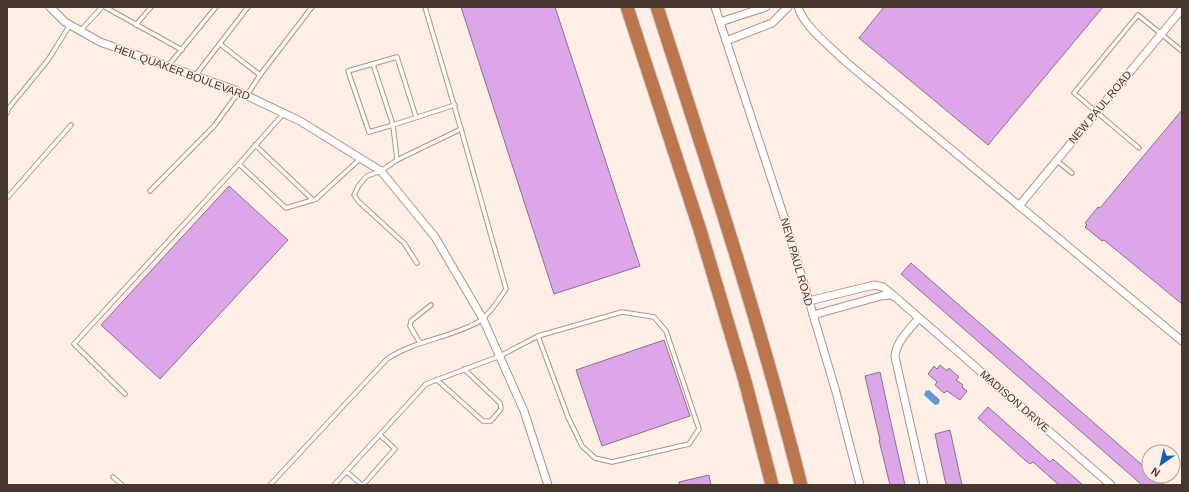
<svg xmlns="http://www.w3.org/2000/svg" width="1189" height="492" font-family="Helvetica,sans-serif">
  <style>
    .water { fill: #6596d4 }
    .building { fill: #dda6e8; stroke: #88728c }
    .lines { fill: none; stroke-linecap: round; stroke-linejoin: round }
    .service-casing { stroke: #b39281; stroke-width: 5.5 }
    .minor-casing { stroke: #b39281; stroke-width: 9 }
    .motorway-casing { stroke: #d3cfcd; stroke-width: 15 }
    .service { stroke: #fff; stroke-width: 3.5 }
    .minor { stroke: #fff; stroke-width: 7 }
    .motorway { stroke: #bc764d; stroke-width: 13 }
    .labels { text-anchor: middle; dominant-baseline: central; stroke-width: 3; stroke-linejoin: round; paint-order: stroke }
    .street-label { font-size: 11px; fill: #463730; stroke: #fdeee6 }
  </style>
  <rect width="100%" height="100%" fill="#fdeee6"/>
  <polygon class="water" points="926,390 927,391 929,390 940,400 938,405 937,404 935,405 924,395"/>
  <g class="building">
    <polygon points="461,7 555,7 640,266 554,294"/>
    <polygon points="884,7 1103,7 988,145 859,38"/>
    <polygon points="1182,110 1182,304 1104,240 1102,241 1085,227 1087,225 1085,223 1098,207 1100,208"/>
    <polygon points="229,186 288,240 160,379 101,325"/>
    <polygon points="911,263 1149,471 1149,476 1155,476 1165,485 1142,485 901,274"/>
    <polygon points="664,340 690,416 602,446 576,370"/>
    <polygon points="940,365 947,371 949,368 959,377 956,380 963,385 962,387 967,391 960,400 947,391 944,393 935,385 937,382 928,374 934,366 937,369"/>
    <polygon points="880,372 889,414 905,485 890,485 879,440 880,440 865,376"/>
    <polygon points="988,407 1050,462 1053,459 1083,485 1059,485 1033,462 1030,464 1026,461 978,418"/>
    <polygon points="950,430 962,485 946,485 935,434"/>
    <polygon points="709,475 711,485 679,485 679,482"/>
  </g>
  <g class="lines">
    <defs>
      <g id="service">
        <polyline points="105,7 182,50"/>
        <polyline points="425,7 461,129"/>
        <polyline points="136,25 151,7"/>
        <polyline points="80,31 102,7"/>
        <polyline points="220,44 260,75"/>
        <polyline points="373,64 393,125 369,132 348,71 397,57 416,117"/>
        <polyline points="168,66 216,7"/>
        <polyline points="195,76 248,7"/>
        <polyline points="247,95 260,75 312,7"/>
        <polyline points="7,113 8,109 48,60 70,25"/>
        <polyline points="284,113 239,164 286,208 316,199 360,159"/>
        <polyline points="255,145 313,200"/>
        <polyline points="1139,148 1074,93 1138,15 1182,51"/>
        <polyline points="397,160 393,125 455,105"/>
        <polyline points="1056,160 1072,173"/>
        <polyline points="150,191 214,126 239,92"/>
        <polyline points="7,198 71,125"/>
        <polyline points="420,343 410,326 411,321 431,305"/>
        <polyline points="437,380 483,421 491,421 501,409 500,403 464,369"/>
        <polyline points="125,394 74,344 239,164"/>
        <polyline points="347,472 362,485"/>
        <polyline points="113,477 122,485"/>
        <path d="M270,485L387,359C412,342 443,339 470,326C474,324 480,322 483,318C492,311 499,299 506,289L461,129L397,160L381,171L367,176L359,185L354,195L359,202L404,243L417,263"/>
        <polyline points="334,485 426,384 500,356 538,336 622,312 654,317 666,331 699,429 689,444 612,462 595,458 582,446 568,417 538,336"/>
        <polyline points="363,485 395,449 380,435"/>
      </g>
      <g id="minor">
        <polyline points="50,7 65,22 100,42 235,90 300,121 381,171 435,237 483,319 524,411 548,485"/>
        <polyline points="715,7 785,220 836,392 860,485"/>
        <path d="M798,7C804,27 831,47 846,62L1182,341"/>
        <polyline points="720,22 766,7"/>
        <polyline points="726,41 772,23 788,7"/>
        <polyline points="1019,206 1182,9"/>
        <polyline points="894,296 1111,485"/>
        <polyline points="809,301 874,285 883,287 894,296 889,295 881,296 813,315"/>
        <path d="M919,318C910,329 896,341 895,357L924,485"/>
      </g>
      <g id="motorway">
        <polyline points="627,7 700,230 745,381 772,485"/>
        <path d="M657,7C708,165 760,323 801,485"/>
      </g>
    </defs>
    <use href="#service" class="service-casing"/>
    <use href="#minor" class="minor-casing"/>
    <use href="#motorway" class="motorway-casing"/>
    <use href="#service" class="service"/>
    <use href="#minor" class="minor"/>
    <use href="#motorway" class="motorway"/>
  </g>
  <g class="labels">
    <g class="street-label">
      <text transform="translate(182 72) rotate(20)">HEIL QUAKER BOULEVARD</text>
      <text transform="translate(1100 107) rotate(-50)">NEW PAUL ROAD</text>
      <text transform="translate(797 262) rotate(74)">NEW PAUL ROAD</text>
      <text transform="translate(1015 401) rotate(41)">MADISON DRIVE</text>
    </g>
  </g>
  <rect width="1189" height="492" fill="none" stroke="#463730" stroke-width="16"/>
  <g transform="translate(1161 464) rotate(214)"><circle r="19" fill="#fdeee6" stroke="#b4a59d"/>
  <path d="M0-3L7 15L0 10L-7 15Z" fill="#155eae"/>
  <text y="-6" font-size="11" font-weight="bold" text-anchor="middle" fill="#463730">N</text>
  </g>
</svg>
